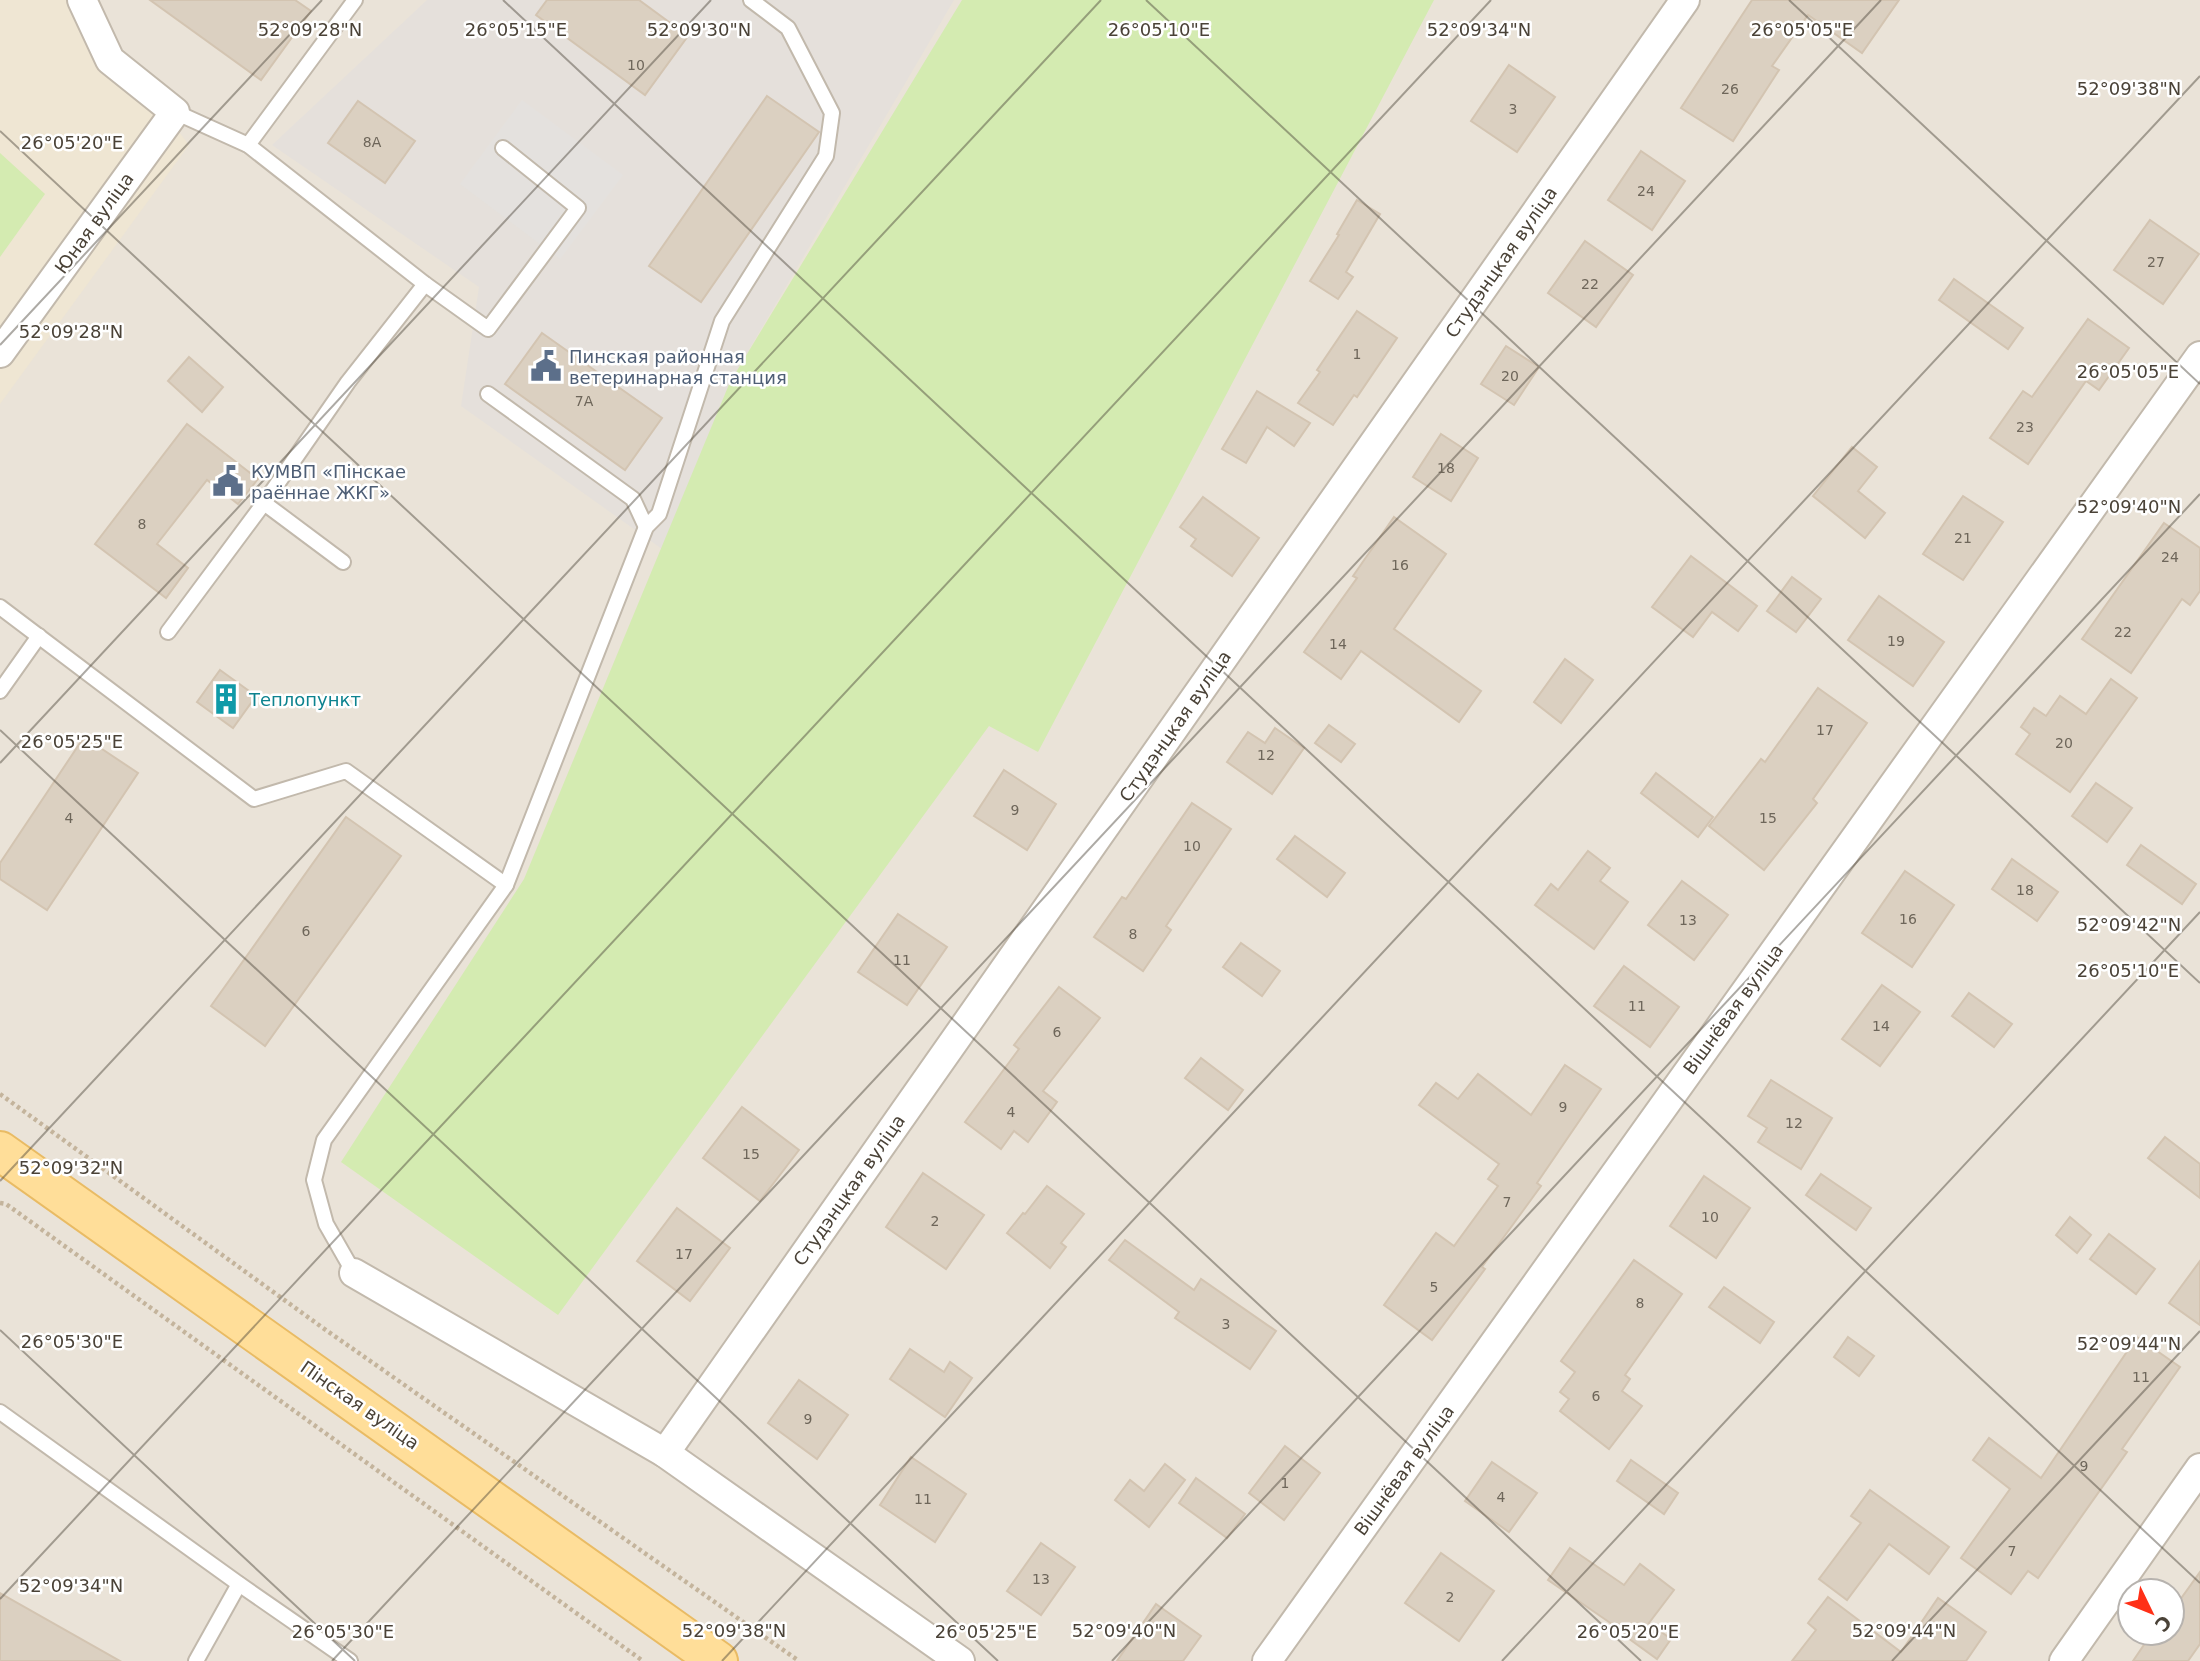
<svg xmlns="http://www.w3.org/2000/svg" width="2200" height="1661" font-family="'DejaVu Sans',sans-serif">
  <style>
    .residential { fill: #eae3d8; fill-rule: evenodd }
    .industrial { fill: #e5e0db }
    .education { fill: #efe6d3 }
    .green { fill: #d4ebb1 }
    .parking { fill: #e4e1de }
    .building { fill: #dbd0c1; stroke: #d3c4b1; stroke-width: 2 }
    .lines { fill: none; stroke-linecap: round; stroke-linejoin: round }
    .lane-casing { stroke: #c2b9ac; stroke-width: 18 }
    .street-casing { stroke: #c2b9ac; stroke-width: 32 }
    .primary-casing { stroke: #e9bb64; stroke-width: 42 }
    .path { stroke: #c4b49c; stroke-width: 4.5; stroke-dasharray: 3.5 3.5; stroke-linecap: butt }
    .lane { stroke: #fff; stroke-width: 14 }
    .street { stroke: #fff; stroke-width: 28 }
    .primary { stroke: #ffde99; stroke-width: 38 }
    .ticks { fill: none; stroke: #4a4237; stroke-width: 2; stroke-opacity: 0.45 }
    .labels { text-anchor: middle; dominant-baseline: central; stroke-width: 5; stroke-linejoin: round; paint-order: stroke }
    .number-label { font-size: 14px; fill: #6e665a }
    .street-label { font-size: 18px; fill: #4a4237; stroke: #fff }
    .service-label { font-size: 18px; fill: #4e5e75; stroke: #fff; text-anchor: start }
    .culture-label { font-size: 18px; fill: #0d838f; stroke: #fff; text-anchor: start }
    .ticks-label { font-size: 18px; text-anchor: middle; fill: #4a4237; stroke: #fff; stroke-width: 5; stroke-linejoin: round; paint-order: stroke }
  </style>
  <rect width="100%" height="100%" fill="#f5f1ea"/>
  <path class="residential" d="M0,0H2200V1661H0ZM2130,1591H2172V1633H2130Z"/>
  <polygon class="industrial" points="427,0 954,0 730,382 662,549 461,406 479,287 272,145"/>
  <polygon class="education" points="0,0 91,0 86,10 189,145 0,404"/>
  <g class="green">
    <polygon points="962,0 1434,0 1038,752 989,726 558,1315 341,1162 524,879 730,382"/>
    <polygon points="0,153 45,194 0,257"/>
  </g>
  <polygon class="parking" points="522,100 623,175 560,259 460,184"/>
  <g class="building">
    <polygon points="150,0 295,0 311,11 261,80"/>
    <polygon points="547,0 639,0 688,36 645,95 536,15"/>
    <polygon points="1752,0 1899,0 1862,53 1808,15 1772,66 1779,70 1733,141 1681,108"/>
    <polygon points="1509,65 1555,97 1517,152 1471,121"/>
    <polygon points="767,96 819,132 701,302 649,266"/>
    <polygon points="358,101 415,141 385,183 328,143"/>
    <polygon points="1641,151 1685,181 1652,230 1608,200"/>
    <polygon points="1357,200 1380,214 1346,272 1353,277 1338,299 1310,281 1339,235 1337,234"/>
    <polygon points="2150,220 2199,254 2163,304 2114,270"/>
    <polygon points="1585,241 1633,275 1596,327 1548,293"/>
    <polygon points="1954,279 2023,328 2008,349 1939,300"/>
    <polygon points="1357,311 1397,338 1357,397 1354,395 1333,425 1298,403 1320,372 1317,370"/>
    <polygon points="2088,319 2129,348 2099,390 2086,381 2028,464 1990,438 2023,391 2032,397"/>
    <polygon points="542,333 662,418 625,470 505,384"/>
    <polygon points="1506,346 1539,367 1514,405 1481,384"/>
    <polygon points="189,357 223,387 202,412 168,381"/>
    <polygon points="1257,391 1310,423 1294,446 1267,427 1246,463 1222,449"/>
    <polygon points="187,424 258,479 238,504 207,480 157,544 188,568 166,598 95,544"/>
    <polygon points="1441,434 1478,458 1451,501 1413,477"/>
    <polygon points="1852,447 1877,467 1858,491 1885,513 1865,538 1813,496"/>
    <polygon points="1963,496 2003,522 1963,580 1923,554"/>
    <polygon points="1203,497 1259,538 1232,576 1191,546 1196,539 1180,527"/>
    <polygon points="1394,517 1446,554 1394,629 1481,691 1459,722 1361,651 1341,679 1304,652 1357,578 1353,576"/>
    <polygon points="2164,523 2200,548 2200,591 2190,605 2182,599 2131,673 2082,639"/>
    <polygon points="1691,556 1757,606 1738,631 1712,612 1693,637 1652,607"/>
    <polygon points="1792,577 1821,599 1796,632 1767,611"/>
    <polygon points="1879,596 1944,642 1913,686 1848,640"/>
    <polygon points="1565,659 1593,680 1561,723 1534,702"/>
    <polygon points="220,670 256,696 233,728 197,702"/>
    <polygon points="2111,679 2137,698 2070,792 2016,754 2030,734 2021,727 2034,708 2046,716 2060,696 2086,714"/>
    <polygon points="1818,688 1867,723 1813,799 1817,803 1764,870 1709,826 1761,759 1765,762"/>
    <polygon points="1329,725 1355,744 1341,762 1315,743"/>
    <polygon points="1275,728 1304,748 1272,794 1227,762 1248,732 1265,743"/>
    <polygon points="84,737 138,773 47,910 0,879 0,863"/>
    <polygon points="1004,770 1056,804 1027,850 974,816"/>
    <polygon points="1656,773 1713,817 1698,837 1641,793"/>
    <polygon points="2096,783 2132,808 2107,842 2072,816"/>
    <polygon points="1192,803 1231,829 1166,926 1171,930 1143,971 1094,937 1122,897 1126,899"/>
    <polygon points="346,817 401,856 265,1046 211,1006"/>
    <polygon points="1295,836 1345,873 1327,897 1277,859"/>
    <polygon points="2141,845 2196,884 2182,904 2127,865"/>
    <polygon points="1588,851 1610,868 1600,881 1628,902 1594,949 1535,905 1551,884 1558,890"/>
    <polygon points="2012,859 2058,892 2037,921 1992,889"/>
    <polygon points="1905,871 1954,905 1912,967 1862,933"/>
    <polygon points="1682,881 1728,915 1694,960 1648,925"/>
    <polygon points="898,914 947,947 907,1005 858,972"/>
    <polygon points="1241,943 1280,971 1262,996 1223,967"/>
    <polygon points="1624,966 1679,1007 1650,1047 1594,1006"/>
    <polygon points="1882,985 1920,1012 1880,1066 1842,1039"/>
    <polygon points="1059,987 1100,1018 1043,1091 1057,1102 1028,1142 1014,1131 1001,1149 965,1122 1019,1049 1014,1045"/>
    <polygon points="1969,993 2012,1024 1994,1047 1952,1016"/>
    <polygon points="1201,1058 1243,1090 1228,1110 1185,1078"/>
    <polygon points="1565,1065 1601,1089 1537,1183 1541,1186 1482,1267 1485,1269 1432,1340 1384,1305 1436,1233 1454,1246 1498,1186 1488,1179 1499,1164 1419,1105 1436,1083 1458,1099 1478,1074 1531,1115"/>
    <polygon points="1771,1080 1832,1118 1801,1169 1758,1142 1767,1128 1748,1116"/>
    <polygon points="742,1107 799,1150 760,1201 703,1158"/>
    <polygon points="2165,1137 2200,1164 2200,1198 2148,1158"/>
    <polygon points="923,1173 984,1215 946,1269 886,1227"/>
    <polygon points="1821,1174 1871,1208 1856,1230 1806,1195"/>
    <polygon points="1704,1176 1750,1208 1716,1258 1670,1226"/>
    <polygon points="1047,1186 1084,1214 1061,1243 1066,1247 1050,1268 1007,1233 1023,1213 1025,1214"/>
    <polygon points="677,1208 730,1248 690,1301 637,1261"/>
    <polygon points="2070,1217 2091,1235 2077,1253 2056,1235"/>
    <polygon points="2109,1234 2155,1269 2136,1294 2090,1259"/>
    <polygon points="1125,1240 1194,1290 1201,1279 1276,1331 1250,1369 1175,1318 1179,1312 1109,1260"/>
    <polygon points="1634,1260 1682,1294 1625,1375 1630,1379 1622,1391 1642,1406 1609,1449 1560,1411 1569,1399 1560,1392 1575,1372 1561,1361"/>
    <polygon points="2200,1261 2200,1325 2169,1303"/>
    <polygon points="1724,1287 1774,1322 1760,1343 1709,1307"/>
    <polygon points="1848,1337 1874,1356 1859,1376 1834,1357"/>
    <polygon points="2137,1337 2180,1367 2122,1449 2127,1452 2038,1578 2028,1571 2011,1594 1961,1558 2010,1489 1973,1460 1989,1438 2041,1478"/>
    <polygon points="910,1349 944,1372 950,1362 972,1378 945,1417 890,1379"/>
    <polygon points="799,1380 848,1415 817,1459 768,1423"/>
    <polygon points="1285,1446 1320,1473 1284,1520 1249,1493"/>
    <polygon points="911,1457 966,1494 935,1542 880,1505"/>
    <polygon points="1631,1460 1678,1493 1664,1514 1617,1481"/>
    <polygon points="1492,1462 1537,1493 1509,1532 1465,1501"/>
    <polygon points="1165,1464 1185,1480 1149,1527 1115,1500 1130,1480 1144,1491"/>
    <polygon points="1196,1478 1245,1514 1227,1538 1179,1503"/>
    <polygon points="1870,1490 1949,1547 1929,1574 1889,1544 1847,1600 1819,1579 1861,1523 1851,1516"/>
    <polygon points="1041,1543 1075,1567 1041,1615 1007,1591"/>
    <polygon points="1570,1548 1624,1585 1640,1564 1674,1590 1649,1623 1671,1639 1657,1659 1621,1633 1622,1631 1548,1580"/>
    <polygon points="1441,1553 1494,1591 1459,1641 1405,1603"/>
    <polygon points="2200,1572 2200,1644 2188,1661 2133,1661 2152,1633 2172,1633 2172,1611"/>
    <polygon points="0,1593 120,1661 0,1661"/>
    <polygon points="1828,1597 1901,1652 1938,1598 1986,1632 1966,1661 1792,1661 1816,1630 1808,1623"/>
    <polygon points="1156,1604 1201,1636 1183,1661 1117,1661"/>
  </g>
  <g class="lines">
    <defs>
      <g id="lane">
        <polyline points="175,112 248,145 425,284 488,329 578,208 503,148"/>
        <polyline points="248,145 355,0"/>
        <polyline points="488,394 633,499 646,527"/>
        <polyline points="264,503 343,562"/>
        <polyline points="0,607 254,799 346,771 506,885"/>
        <polyline points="168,632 264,503 348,382 425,284"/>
        <polyline points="0,691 39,636"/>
        <polyline points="354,1273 326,1224 314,1180 324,1140 506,885 646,527 659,514 722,321 826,156 832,113 788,28 751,0"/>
        <polyline points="0,1412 239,1584 350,1661"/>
        <polyline points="196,1661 239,1584"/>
      </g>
      <g id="street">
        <polyline points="0,353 175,112 110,60 82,0"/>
        <polyline points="354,1273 665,1453 960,1661"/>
        <polyline points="665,1453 1685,0"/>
        <polyline points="1267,1661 2200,356"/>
        <polyline points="2064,1661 2200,1468"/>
      </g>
      <polyline id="primary" points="0,1151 718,1661"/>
    </defs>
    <use href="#lane" class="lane-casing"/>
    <use href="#street" class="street-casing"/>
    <use href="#primary" class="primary-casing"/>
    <g class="path">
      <polyline points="0,1094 323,1328 799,1661"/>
      <polyline points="0,1203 6,1204 643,1661"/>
    </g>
    <use href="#lane" class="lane"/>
    <use href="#street" class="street"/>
    <use href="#primary" class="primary"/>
  </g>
  <path class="ticks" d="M503,0L2200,1583M1146,0L2200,983M1789,0L2200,384M0,131L1641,1661M0,345L322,0M0,730L998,1661M0,763L711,0M0,1181L1101,0M0,1330L355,1661M0,1599L1491,0M332,1661L1881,0M722,1661L2200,76M1112,1661L2200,494M1502,1661L2200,912M1892,1661L2200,1331"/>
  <defs>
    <symbol id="civic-bare" viewBox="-9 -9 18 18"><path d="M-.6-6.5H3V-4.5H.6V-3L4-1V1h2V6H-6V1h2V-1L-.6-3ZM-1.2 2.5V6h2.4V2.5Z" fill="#5c6f8a" stroke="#fff" stroke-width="2.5" paint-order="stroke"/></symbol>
    <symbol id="building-bare" viewBox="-9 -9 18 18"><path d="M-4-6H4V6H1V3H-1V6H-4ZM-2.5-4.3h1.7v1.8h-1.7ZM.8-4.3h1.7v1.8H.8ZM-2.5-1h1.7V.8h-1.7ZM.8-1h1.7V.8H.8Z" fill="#0f9aa8" stroke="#fff" stroke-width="2.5" paint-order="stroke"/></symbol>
  </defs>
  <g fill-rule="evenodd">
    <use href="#civic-bare" x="524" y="344" width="44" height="44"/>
    <use href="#civic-bare" x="206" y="459" width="44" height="44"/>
    <use href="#building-bare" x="204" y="677" width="44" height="44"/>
  </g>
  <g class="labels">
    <g class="number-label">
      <text x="636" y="65">10</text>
      <text x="1730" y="89">26</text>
      <text x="1513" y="109">3</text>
      <text x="372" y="142">8А</text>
      <text x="1646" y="191">24</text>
      <text x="2156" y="262">27</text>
      <text x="1590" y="284">22</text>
      <text x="1357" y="354">1</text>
      <text x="1510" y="376">20</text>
      <text x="584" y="401">7А</text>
      <text x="2025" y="427">23</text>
      <text x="1446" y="468">18</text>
      <text x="142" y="524">8</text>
      <text x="1963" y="538">21</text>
      <text x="2170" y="557">24</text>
      <text x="1400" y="565">16</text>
      <text x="2123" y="632">22</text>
      <text x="1896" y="641">19</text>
      <text x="1338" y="644">14</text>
      <text x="1825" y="730">17</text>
      <text x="2064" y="743">20</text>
      <text x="1266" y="755">12</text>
      <text x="1015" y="810">9</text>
      <text x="69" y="818">4</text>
      <text x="1768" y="818">15</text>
      <text x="1192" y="846">10</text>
      <text x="2025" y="890">18</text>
      <text x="1908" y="919">16</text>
      <text x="1688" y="920">13</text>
      <text x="306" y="931">6</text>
      <text x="1133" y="934">8</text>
      <text x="902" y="960">11</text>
      <text x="1637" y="1006">11</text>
      <text x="1881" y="1026">14</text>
      <text x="1057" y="1032">6</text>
      <text x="1563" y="1107">9</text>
      <text x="1011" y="1112">4</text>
      <text x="1794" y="1123">12</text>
      <text x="751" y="1154">15</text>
      <text x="1507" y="1202">7</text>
      <text x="1710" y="1217">10</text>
      <text x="935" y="1221">2</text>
      <text x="684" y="1254">17</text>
      <text x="1434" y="1287">5</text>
      <text x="1640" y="1303">8</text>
      <text x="1226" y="1324">3</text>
      <text x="2141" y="1377">11</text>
      <text x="1596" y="1396">6</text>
      <text x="808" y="1419">9</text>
      <text x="2084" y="1466">9</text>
      <text x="1285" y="1483">1</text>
      <text x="1501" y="1497">4</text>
      <text x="923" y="1499">11</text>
      <text x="2012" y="1551">7</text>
      <text x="1041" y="1579">13</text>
      <text x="1450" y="1597">2</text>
    </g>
    <g class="street-label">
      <text transform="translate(94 223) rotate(-54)">Юная вуліца</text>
      <text transform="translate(1501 262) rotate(-55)">Студэнцкая вуліца</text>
      <text transform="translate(1175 726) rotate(-55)">Студэнцкая вуліца</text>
      <text transform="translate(1733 1009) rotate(-54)">Вішнёвая вуліца</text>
      <text transform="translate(849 1190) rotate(-55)">Студэнцкая вуліца</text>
      <text transform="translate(360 1405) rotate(35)">Пінская вуліца</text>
      <text transform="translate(1404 1470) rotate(-54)">Вішнёвая вуліца</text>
    </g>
    <g class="service-label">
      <text x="569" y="356">Пинская районная<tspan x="569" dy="21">ветеринарная станция</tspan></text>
      <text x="251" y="471">КУМВП «Пінскае<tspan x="251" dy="21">раённае ЖКГ»</tspan></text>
    </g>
    <g class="culture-label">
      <text x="249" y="699">Теплопункт</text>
    </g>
  </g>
  <g class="ticks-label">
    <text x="516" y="36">26°05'15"E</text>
    <text x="1159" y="36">26°05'10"E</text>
    <text x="1802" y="36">26°05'05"E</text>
    <text x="310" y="36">52°09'28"N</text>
    <text x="699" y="36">52°09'30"N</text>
    <text x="1479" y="36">52°09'34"N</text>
    <text x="2129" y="95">52°09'38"N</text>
    <text x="72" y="149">26°05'20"E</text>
    <text x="71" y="338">52°09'28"N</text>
    <text x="2128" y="378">26°05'05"E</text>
    <text x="2129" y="513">52°09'40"N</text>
    <text x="72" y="748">26°05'25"E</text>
    <text x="2129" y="931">52°09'42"N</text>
    <text x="2128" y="977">26°05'10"E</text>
    <text x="71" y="1174">52°09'32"N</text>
    <text x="72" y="1348">26°05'30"E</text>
    <text x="2129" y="1350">52°09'44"N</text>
    <text x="71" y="1592">52°09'34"N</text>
    <text x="734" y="1637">52°09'38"N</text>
    <text x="1124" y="1637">52°09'40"N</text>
    <text x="1904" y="1637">52°09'44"N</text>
    <text x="343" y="1638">26°05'30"E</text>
    <text x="986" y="1638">26°05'25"E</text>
    <text x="1628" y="1638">26°05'20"E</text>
  </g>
  <g transform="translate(2151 1612) rotate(133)"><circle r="33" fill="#ffffff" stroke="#b7b3af" stroke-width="2"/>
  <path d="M0-5L12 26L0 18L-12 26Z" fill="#ff3017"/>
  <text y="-10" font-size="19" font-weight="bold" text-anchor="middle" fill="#4a4237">С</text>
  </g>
</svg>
